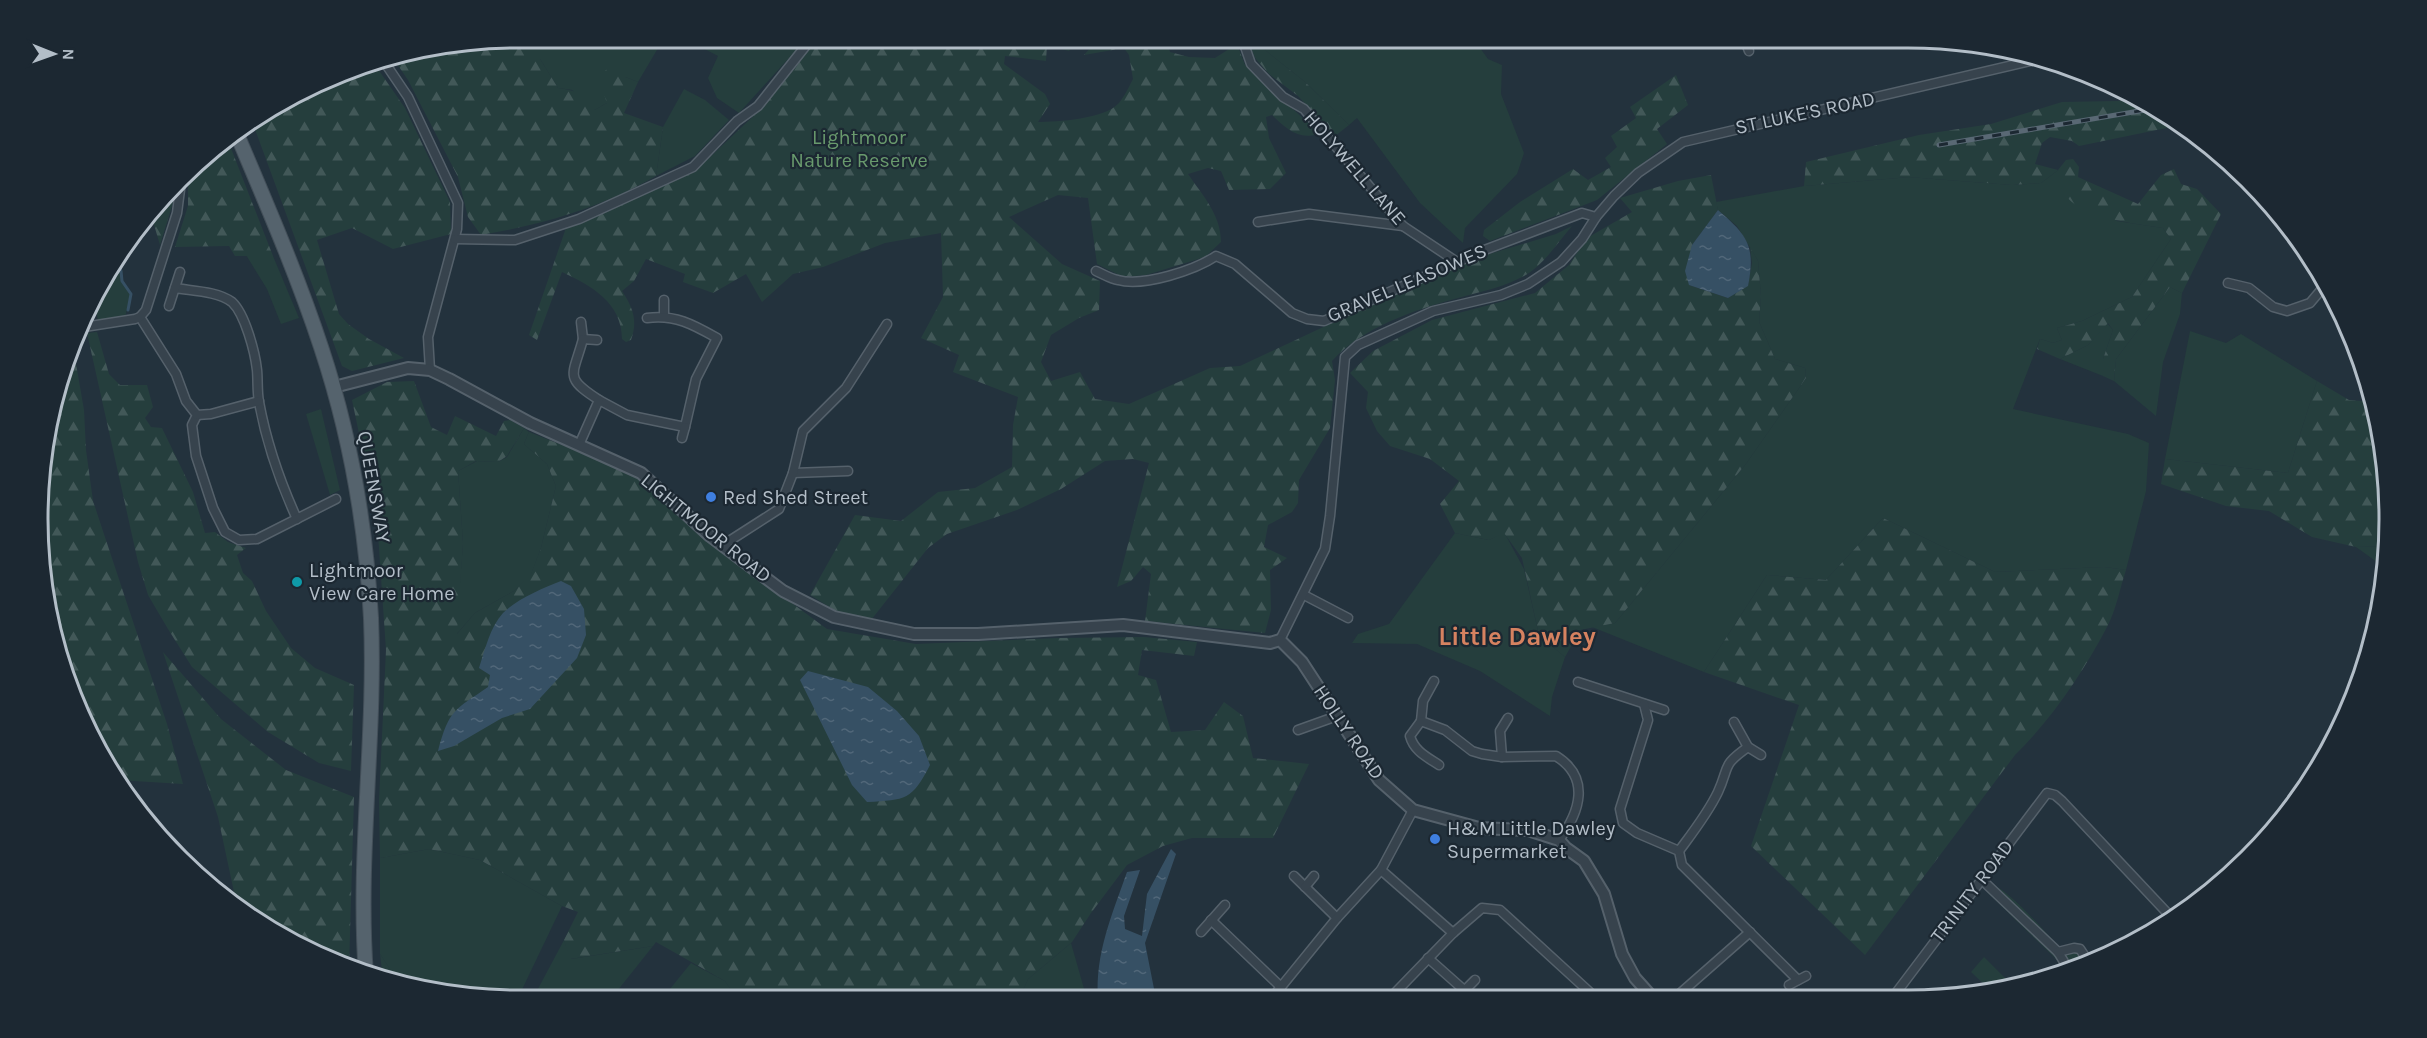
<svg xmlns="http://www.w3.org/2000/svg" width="2427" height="1038" font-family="Karla,sans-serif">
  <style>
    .green { fill: #253e3d }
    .forest { fill: url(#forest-firs) }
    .water { fill: url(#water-ripples) }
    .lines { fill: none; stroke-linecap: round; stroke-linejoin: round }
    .stream { stroke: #365064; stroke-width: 3 }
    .minor-casing { stroke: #55616b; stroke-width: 11 }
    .tertiary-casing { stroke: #55616b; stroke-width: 14 }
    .primary-casing { stroke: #434f59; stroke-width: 16 }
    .minor { stroke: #37434d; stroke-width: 8 }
    .tertiary { stroke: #37434d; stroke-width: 10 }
    .primary { stroke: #55636d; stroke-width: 14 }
    .rail-casing { stroke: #596874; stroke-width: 5 }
    .rail { stroke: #1c2832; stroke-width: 3; stroke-dasharray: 9; stroke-linecap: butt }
    .shop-dot { fill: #3f7fe0; stroke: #1c2832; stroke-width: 2 }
    .culture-dot { fill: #0f9aa8; stroke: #1c2832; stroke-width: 2 }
    .labels { text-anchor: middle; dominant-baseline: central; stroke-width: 4.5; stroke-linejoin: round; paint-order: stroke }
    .street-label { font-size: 20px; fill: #b3bec8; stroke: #1c2832 }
    .park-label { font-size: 20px; fill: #699a6d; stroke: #1c2832 }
    .poi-label { font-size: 20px; fill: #b3bec8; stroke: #1c2832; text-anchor: start }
    .district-label { font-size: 26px; font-weight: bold; fill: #d68260; stroke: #1c2832 }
    .rim { fill: none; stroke: #b3bec8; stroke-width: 3 }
  </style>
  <defs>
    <pattern id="forest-firs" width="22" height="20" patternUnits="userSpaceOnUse" patternTransform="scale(1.5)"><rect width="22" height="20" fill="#253e3d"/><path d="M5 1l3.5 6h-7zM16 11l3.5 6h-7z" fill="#425858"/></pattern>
    <pattern id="water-ripples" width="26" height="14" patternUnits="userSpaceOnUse" patternTransform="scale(1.5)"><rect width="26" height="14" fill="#365064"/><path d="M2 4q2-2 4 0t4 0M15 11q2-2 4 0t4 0" fill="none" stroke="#516779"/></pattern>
  </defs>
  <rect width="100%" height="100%" fill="#23323d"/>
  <g class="green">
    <polygon points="540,38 664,38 638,82 625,77 607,103 595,110 572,90 558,88 540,59"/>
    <polygon points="670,38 807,38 739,113 717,98 708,78 718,56 691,42"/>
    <polygon points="1242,38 1478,38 1475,41 1488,59 1502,65 1501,94 1524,153 1517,174 1465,228 1463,243 1420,203 1357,118 1349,125 1305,82 1266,51 1263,41 1244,41"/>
    <polygon points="684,89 705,100 729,120 695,156 656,176 663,127"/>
    <polygon points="2058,170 2117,221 2163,228 2171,239 2132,297 2082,321 2057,328 2062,340 2053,343 2040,339 2013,409 2128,434 2149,443 2146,491 2126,570 2104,567 1995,572 1883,518 1826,580 1767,575 1704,672 1592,627 1615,623 1745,465 1806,378 1805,368 1775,359 1759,322 1761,296 1758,261 1737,226 1718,210 1716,202 1804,186 1909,177 2012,185 2041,183"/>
    <polygon points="246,255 273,256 299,318 281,324 267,289"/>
    <path d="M117,261L121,271L122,281L131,294L125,317L98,320C91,290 98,283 117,261Z"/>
    <polygon points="2170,287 2182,293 2180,314 2163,362 2156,416 2114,381 2116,359"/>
    <polygon points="2107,323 2113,330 2103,359 2103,376 2060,359 2088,345"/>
    <polygon points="2190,331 2226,343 2241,334 2317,381 2288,473 2165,459"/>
    <polygon points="321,409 340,490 330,495 306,414"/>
    <polygon points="524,428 529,432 524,444 547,464 556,486 541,548 531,575 514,591 475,613 456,635 463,543 458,471 477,461 498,462 507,457"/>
    <polygon points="1504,532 1524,569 1539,635 1565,657 1552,697 1550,716 1480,671 1417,644 1352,643 1358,634 1389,624 1455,533 1489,540"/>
    <polygon points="2387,546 2386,565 2381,565 2356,547"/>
    <polygon points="429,849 480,860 562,906 517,1000 397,980 380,954 380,858"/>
    <path d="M1981,879C2008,887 2035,922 2055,942L2058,952L2074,948L2090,964L2064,971L2055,958L1989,894Z"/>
    <polygon points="564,940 571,959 653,946 610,1000 532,1000"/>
    <polygon points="1071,943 1087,999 1019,999 1028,979"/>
    <polygon points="1984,957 2010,983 2010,986 1987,992 1989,989 1971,972"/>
    <polygon points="691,963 725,981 738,1000 661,1000"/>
  </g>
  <g class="forest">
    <path d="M519,38H540V59L558,88C577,91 585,93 595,110L607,103L598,77L616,61L625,65V77L638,82L624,113L663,127L656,176C600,208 545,224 481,235L468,217L458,177L408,80L393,58Z"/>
    <path d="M819,38H1077L1069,51L1047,45L1046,61L1005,56L1004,64L1045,94L1050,104L1038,122C1057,122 1105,119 1119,103C1124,97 1129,87 1133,79L1129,55L1124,48L1084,55L1099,38H1165L1170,52L1189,57L1215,58L1237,44L1245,65L1319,133C1301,142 1285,128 1272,115L1266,117L1269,138L1286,173L1270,189L1229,190L1221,171L1208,168L1188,174C1203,196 1221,215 1221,242L1205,257L1146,275L1123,277L1097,264L1088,198L1058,195L1009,217L1062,264L1100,281L1099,310L1079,318L1051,335L1041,362L1051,381L1080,372L1095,399L1129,404L1210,368L1240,366L1383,299L1483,256L1556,234L1572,226C1558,242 1543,266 1524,276C1504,287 1480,292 1458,298C1414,310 1363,327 1332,361L1335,380L1330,428L1299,480L1298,503L1292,512L1268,525L1264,547L1287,558L1270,570L1271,610L1265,633L1145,621L1151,574L1143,567L1131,581L1117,587L1149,463L1133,459L1105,461L1061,489L1017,510L947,534L928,548L871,620L836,611L810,595L855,515L901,521L938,492L975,488L1012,467L1013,425L1018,397L953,372L959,355L921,338L943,297L941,233L885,243L823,267L793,274L762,302L746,274L713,293L683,282L685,274L646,259L634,281L622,291C633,308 638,320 631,340L626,342L622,339C622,303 592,286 562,272L537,340L529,335L567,225L682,178L707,160L763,107Z"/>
    <polygon points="1247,38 1265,38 1263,41 1266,51 1305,82 1349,125 1335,136 1298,96 1269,74 1255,58"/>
    <polygon points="373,62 405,108 450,202 451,234 393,249 352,228 317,240 339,314 348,324 369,339 404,358 352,371 342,366 252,121 279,102 364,63"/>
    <polygon points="1676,75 1688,105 1657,129 1667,144 1597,200 1490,241 1483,236 1484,230 1520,202 1573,169 1588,180 1611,167 1605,158 1617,147 1611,136 1636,118 1630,107"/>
    <path d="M2138,97L2149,102L2181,125L2079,146L2072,141L2050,137L2042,143L2035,164L2058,170L2066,160L2073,159L2079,167L2078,177L2138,204L2161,175L2174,169L2181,184L2197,189L2221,214L2182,293L2170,287L2116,359L2114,381L2103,376V359L2113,330L2108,323L2088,345L2060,359L2037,349L2040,339L2053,343L2062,340L2057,328L2082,321L2132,297L2171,239L2163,228C2138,224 2078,218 2064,193C2061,186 2060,177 2058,170L2041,183L2012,185L1909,177L1804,186L1806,162L1919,135L1991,124L2062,102L2118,101Z"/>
    <polygon points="227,138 273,256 235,256 229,246 175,247 188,206 188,173 202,157"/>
    <polygon points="1711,175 1718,210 1692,245 1689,285 1728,298 1748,285 1752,263 1750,247 1758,261 1761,296 1759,322 1775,359 1805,368 1806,378 1745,465 1615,623 1580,630 1565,657 1539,635 1522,558 1504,533 1489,540 1455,533 1440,504 1459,481 1430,459 1390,446 1377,431 1366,408 1368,392 1350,373 1373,351 1432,320 1535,293 1569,265 1587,238 1632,212 1620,198 1678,181"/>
    <polygon points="175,189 175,196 160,245 152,218"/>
    <polygon points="97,332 109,374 120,385 147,385 153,407 145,418 151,427 162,428 193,492 205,533 215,532 228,542 246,548 237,555 243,573 252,581 266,611 291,648 315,668 354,685 351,771 319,763 268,732 192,667 168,629 148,595 138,562 87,333"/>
    <polygon points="74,352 84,410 86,450 93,501 167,724 183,784 118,780 102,759 47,613 38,519 47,425"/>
    <polygon points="414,381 431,427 447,435 455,416 496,436 504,421 510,420 524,428 507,456 498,462 476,461 458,471 463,543 457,634 475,613 514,591 531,574 541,548 556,486 547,464 524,444 529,432 610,464 641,480 708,541 827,629 916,644 1059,638 1144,637 1197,642 1194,656 1142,650 1138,675 1156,680 1171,732 1205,730 1224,702 1243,716 1253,758 1309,764 1273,838 1192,838 1163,846 1127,865 1091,913 1072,942 1028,979 1019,999 738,1000 725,981 656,942 653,946 570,959 564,940 578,912 562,906 480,860 429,849 380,858 379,801 386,650 377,519 352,400 387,382"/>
    <polygon points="2317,381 2349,400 2374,402 2388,488 2387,546 2356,547 2312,537 2269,511 2226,506 2161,484 2165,459 2288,473"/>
    <path d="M1883,518L1995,572L2104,567L2126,570C2120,588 2116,610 2107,627C2084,671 2051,720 2015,755L1865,955L1751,846L1799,705L1704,672L1767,575L1826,580Z"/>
    <polygon points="516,566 521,567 518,576 511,579 503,568"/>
    <polygon points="163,652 221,719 286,770 354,797 349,968 279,936 237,906 218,817"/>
    <polygon points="380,954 397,980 383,978"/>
  </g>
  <g class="water">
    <path d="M1718,210C1747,235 1756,246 1748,286L1728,298L1689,285L1685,271L1692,245Z"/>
    <path d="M561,581L571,586L584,609L586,635L577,658L530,709L502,718L454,746L438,751C449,709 455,710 488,687L490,675L479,668C485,650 490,627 503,613C517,599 543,588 561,581Z"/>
    <path d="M808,671L868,687L897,711L919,736L930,765C912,800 906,800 867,802L852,785L800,680Z"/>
    <path d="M1171,849L1176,854L1145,943L1156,999H1098C1095,953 1112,915 1127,872L1140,870L1124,916L1125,929L1142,936L1147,894Z"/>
  </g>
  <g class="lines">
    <polyline class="stream" points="117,261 121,271 122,281 131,294 128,310"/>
    <defs>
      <g id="minor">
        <polyline points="1242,38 1251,64 1283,97 1304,109 1403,226 1457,262"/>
        <polyline points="1744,38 1749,51"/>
        <polyline points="1830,41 1840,38"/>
        <polyline points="383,60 408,97 458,203 457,229 428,337 430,370"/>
        <polyline points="1258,222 1309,214 1403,226"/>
        <polyline points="455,239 515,240 579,219 693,167 737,121 758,106 812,38"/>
        <path d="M1096,271C1103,274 1111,279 1118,280C1144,287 1195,270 1216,256L1235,264L1292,313L1307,319L1324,321L1482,251L1582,213L1596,217"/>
        <polyline points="2228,283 2249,288 2273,307 2287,311 2310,303 2326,284"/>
        <path d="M175,288C192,291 217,291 232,302C245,314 255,352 257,370C258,380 257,391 259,402C266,440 281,484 297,519"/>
        <polyline points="169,306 180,272"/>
        <polyline points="664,316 664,300"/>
        <polyline points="140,317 176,374 186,401 197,415 192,425 196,456 213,508 225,532 239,540 257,539 336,499"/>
        <polyline points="581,322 583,339"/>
        <polyline points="84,327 135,319 140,317 146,310 177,213 181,182"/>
        <path d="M599,400L627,415L685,427L696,379L717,338C694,325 675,314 647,318"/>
        <polyline points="197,415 211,414 259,401"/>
        <polyline points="682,438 685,427"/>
        <path d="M579,445L599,400C563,377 573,376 583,339L597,340"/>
        <polyline points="793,473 848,471"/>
        <polyline points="723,545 779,509 793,473 803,431 846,388 887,324"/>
        <polyline points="1304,595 1348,618"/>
        <polyline points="1280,640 1325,549 1330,516 1345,357 1358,345 1433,311 1501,295 1528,284 1561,262 1582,239 1596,217 1614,196 1638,173 1683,142 2039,59"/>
        <polyline points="1578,682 1664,710"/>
        <polyline points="1644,704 1648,720 1620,809 1623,823 1637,833 1679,851 1682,865 1798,980"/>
        <polyline points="1421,721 1423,701 1434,681"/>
        <polyline points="1734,722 1748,747 1761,755"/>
        <polyline points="1298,730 1337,716"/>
        <polyline points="1502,757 1500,731 1508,718"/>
        <path d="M1439,765C1427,757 1414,751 1410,736L1421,721L1445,730L1472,751L1482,754L1502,757L1556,756C1591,778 1580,812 1559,840"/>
        <path d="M1679,851C1693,832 1708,813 1718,792C1730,766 1721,766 1748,747"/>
        <polyline points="1381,870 1453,933"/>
        <polyline points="1294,876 1337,918"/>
        <polyline points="1981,879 2058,952 2069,970"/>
        <polyline points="1305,887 1314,876"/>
        <polyline points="1211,920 1281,987"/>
        <polyline points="1201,932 1225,905"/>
        <polyline points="2058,952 2074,948 2080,949 2090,964"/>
        <polyline points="1428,958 1464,990"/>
        <polyline points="1789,985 1806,976"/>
        <polyline points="1676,997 1750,932"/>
        <polyline points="1893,997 2047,793 2055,795 2062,801 2172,918"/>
        <polyline points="1272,998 1337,918 1381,870 1413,810"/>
        <polyline points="1390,998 1453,933 1482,908 1500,910 1595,997"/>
        <polyline points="1457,998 1475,980"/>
      </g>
      <polyline id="tertiary" points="334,387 408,368 430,370 449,379 530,423 641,473 710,536 783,591 834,617 914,634 978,634 1123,625 1270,643 1280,640 1302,662 1379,780 1413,810 1479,828 1528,830 1559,840 1566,848 1584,861 1604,894 1622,954 1635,978 1652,997"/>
      <path id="primary" d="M236,132C266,203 297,274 321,347C350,434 366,526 371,618C376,737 357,856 366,975"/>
    </defs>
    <use href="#minor" class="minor-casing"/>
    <use href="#tertiary" class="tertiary-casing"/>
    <use href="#primary" class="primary-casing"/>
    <use href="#minor" class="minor"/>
    <use href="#tertiary" class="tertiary"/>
    <use href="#primary" class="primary"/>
    <defs>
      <polyline id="rail" points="1939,145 2157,108"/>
    </defs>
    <use href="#rail" class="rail-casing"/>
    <use href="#rail" class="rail"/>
  </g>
  <g class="shop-dot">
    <circle cx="711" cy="497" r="6"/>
    <circle cx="1435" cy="839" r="6"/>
  </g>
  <circle class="culture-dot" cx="297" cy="582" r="6"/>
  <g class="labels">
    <g class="street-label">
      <text transform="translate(1805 113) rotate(-12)">ST LUKE'S ROAD</text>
      <text transform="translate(1355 168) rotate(49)">HOLYWELL LANE</text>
      <text transform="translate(1407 283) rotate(-23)">GRAVEL LEASOWES</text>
      <text transform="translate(374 487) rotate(80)">QUEENSWAY</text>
      <text transform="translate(706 528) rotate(39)">LIGHTMOOR ROAD</text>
      <text transform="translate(1349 732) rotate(56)">HOLLY ROAD</text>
      <text transform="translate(1972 891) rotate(-53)">TRINITY ROAD</text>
    </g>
    <g class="park-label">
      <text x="859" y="137">Lightmoor<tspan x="859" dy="23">Nature Reserve</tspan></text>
    </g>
    <g class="poi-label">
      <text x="723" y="497">Red Shed Street</text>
      <text x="309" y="570">Lightmoor<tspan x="309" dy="23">View Care Home</tspan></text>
      <text x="1447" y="828">H&amp;M Little Dawley<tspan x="1447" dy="23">Supermarket</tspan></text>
    </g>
    <g class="district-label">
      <text x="1517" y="636">Little Dawley</text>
    </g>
  </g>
  <path d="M0 0H2427V1038H0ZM519 48H1908A471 471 0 0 1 2379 519V519A471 471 0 0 1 1908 990H519A471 471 0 0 1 48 519V519A471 471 0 0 1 519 48Z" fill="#1c2832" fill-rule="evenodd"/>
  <path class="rim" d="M519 48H1908A471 471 0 0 1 2379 519V519A471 471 0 0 1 1908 990H519A471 471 0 0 1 48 519V519A471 471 0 0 1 519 48Z"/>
  <g transform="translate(54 54) rotate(91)" stroke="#1c2832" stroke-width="4.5" paint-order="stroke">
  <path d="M0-4.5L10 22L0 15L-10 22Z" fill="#b3bec8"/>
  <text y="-9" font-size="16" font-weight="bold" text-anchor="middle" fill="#b3bec8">N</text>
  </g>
</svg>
